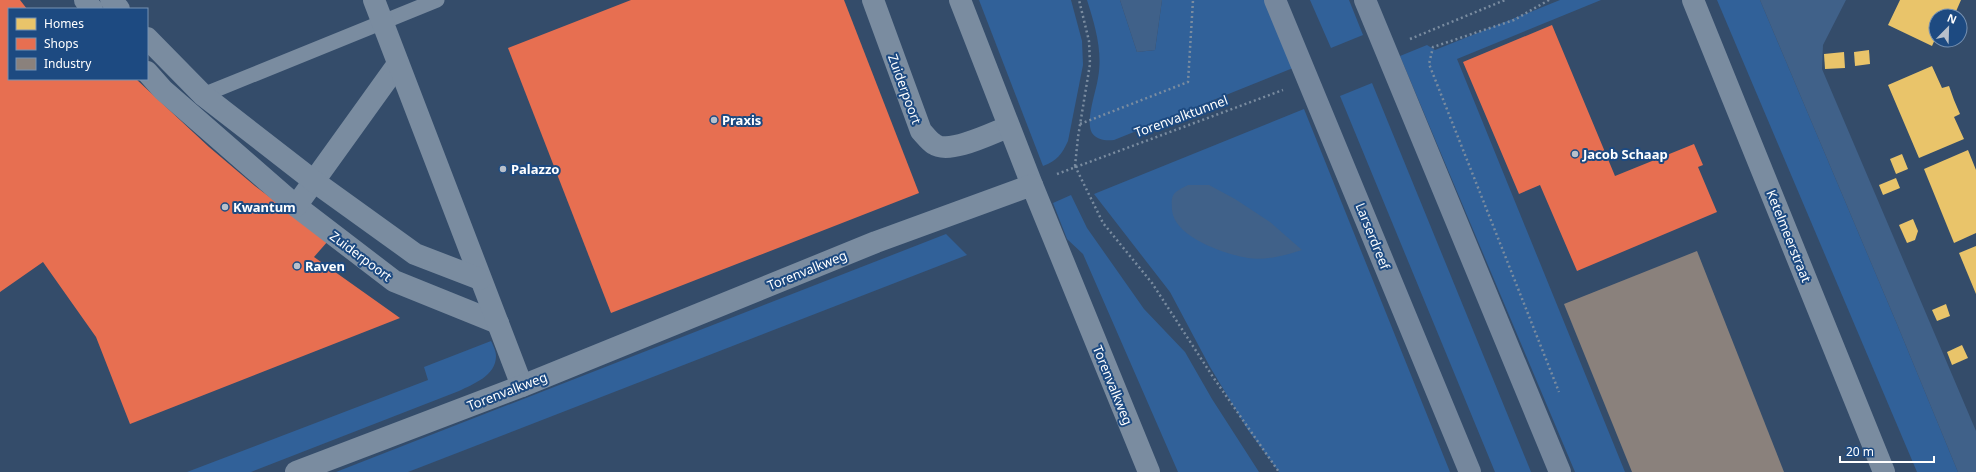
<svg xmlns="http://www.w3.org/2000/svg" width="1976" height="472" font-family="'Noto Sans',sans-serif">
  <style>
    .green { fill: #316199 }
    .water { fill: #406189 }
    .homes { fill: #e9c46a }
    .shops { fill: #e76f51 }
    .industry { fill: #8a817c }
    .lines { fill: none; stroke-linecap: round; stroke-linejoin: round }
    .path { stroke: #7a8ca0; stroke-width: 2.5; stroke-dasharray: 2 3; stroke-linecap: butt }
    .service { stroke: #7a8ca0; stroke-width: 15 }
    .pedestrian { stroke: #7a8ca0; stroke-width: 22 }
    .minor { stroke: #7a8ca0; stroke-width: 22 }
    .tertiary { stroke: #7a8ca0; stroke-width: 22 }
    .secondary { stroke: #75879d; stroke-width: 22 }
    .poi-dot { fill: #b8c0cb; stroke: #1d4a81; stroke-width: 1.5 }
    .labels { text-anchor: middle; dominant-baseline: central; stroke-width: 4; stroke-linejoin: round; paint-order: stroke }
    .street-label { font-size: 13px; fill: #fff; stroke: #1d4a81 }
    .poi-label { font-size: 13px; font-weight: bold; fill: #fff; stroke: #1d4a81; text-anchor: start }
  </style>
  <rect width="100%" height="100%" fill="#344c6a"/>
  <g class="green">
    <path d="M979,0H1071L1082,41L1083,65L1068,141C1062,154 1057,161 1043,166Z"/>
    <path d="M1087,0H1120L1137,52L1155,50L1162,0H1265L1293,68L1114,140C1106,141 1097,140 1092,133C1085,121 1096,92 1098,78C1103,52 1095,25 1087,0Z"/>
    <polygon points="1310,0 1349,0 1363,35 1331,48"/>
    <polygon points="1560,0 1601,0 1457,59 1625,472 1575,472 1400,56 1427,45 1435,50"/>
    <polygon points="1717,0 1760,0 1897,324 1958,472 1917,472"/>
    <polygon points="1372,83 1531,472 1495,472 1340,96"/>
    <polygon points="1304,109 1450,472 1279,472 1248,430 1210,367 1170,292 1094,194"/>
    <polygon points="1071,195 1087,228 1144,309 1185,352 1212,399 1259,472 1178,472 1083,254 1067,239 1053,203"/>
    <polygon points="946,234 967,255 408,472 336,472"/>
    <path d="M491,341C493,345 496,351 496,356C496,376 473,384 459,391L251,472H187L428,380L424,367Z"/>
  </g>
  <g class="water">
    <polygon points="1120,0 1162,0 1155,50 1137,52"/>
    <polygon points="1760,0 1846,0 1823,45 1822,69 1976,431 1976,472 1958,472 1897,324"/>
    <path d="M1188,185H1209L1235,199L1270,222L1302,250C1286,255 1265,261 1248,258C1224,254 1174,237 1172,210C1171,193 1173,193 1188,185Z"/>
  </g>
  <g class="homes">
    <polygon points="1900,0 1961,0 1954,16 1936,16 1936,37 1932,46 1888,25"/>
    <polygon points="1869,50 1870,64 1855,66 1854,52"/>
    <polygon points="1844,52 1845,68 1825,69 1824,54"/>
    <polygon points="1932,66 1942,88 1949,86 1954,100 1960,114 1954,117 1964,139 1919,158 1888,85"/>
    <polygon points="1968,150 1976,170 1976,233 1954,243 1924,169"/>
    <polygon points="1902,154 1908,169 1896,174 1890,159"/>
    <polygon points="1896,178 1900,188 1883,195 1879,185"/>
    <polygon points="1913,219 1918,231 1915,240 1907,243 1899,225"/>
    <polygon points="1976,246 1976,294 1959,253"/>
    <polygon points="1946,304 1950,316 1937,321 1932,310"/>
    <polygon points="1962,345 1968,358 1952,365 1947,352"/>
  </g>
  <g class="shops">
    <polygon points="0,0 20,0 27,9 9,9 9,79 136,79 209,147 255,186 328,241 314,257 400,318 130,424 96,337 43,262 0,292"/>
    <polygon points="631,0 844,0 919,193 611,313 508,48"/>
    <polygon points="1552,25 1615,176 1694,144 1703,165 1698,167 1717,212 1577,271 1540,185 1519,194 1463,62"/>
  </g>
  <polygon class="industry" points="1697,251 1723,317 1784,472 1632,472 1564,304"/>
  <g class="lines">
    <g class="path">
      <polyline points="1549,0 1514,20 1433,47 1429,64 1559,392"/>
      <polyline points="1410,39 1505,0"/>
      <polyline points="1080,124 1188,82 1193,0"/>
      <polyline points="1075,166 1103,223 1152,283 1213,377 1279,472"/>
      <polyline points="1075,166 1078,137 1090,64 1089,41 1079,0"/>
      <polyline points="1057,174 1283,90"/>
    </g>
    <polyline class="service" points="203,95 437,0"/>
    <g class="pedestrian">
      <polyline points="85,0 92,9"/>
      <polyline points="147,72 163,90 296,206 394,281 498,323"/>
      <polyline points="296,206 398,64"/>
    </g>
    <g class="minor">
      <polyline points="111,0 119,9"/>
      <polyline points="374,0 522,386"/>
      <path d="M873,0L921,131C925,135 929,141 934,144C949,155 992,133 1008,127"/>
      <polyline points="960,0 1032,185"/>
      <polyline points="1693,0 1884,472"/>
      <polyline points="147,38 203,95 315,182 415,254 480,279"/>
    </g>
    <polyline class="tertiary" points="296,472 522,386 876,242 1032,185 1149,472"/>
    <g class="secondary">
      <polyline points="1275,0 1470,472"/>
      <polyline points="1365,0 1560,472"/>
    </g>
  </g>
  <g class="poi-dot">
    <circle cx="714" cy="120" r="4"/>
    <circle cx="1575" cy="154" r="4"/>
    <circle cx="503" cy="169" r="4"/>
    <circle cx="225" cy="207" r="4"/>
    <circle cx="297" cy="266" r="4"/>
  </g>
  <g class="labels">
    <g class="street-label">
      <text transform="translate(905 89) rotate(70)">Zuiderpoort</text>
      <text transform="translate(1181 116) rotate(-20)">Torenvalktunnel</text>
      <text transform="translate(1373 236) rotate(68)">Larserdreef</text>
      <text transform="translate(1789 236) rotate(68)">Ketelmeerstraat</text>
      <text transform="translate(361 256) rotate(37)">Zuiderpoort</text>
      <text transform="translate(807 270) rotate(-22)">Torenvalkweg</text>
      <text transform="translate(1113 385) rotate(68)">Torenvalkweg</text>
      <text transform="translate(507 391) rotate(-21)">Torenvalkweg</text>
    </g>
    <g class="poi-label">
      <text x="722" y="120">Praxis</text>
      <text x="1583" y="154">Jacob Schaap</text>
      <text x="511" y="169">Palazzo</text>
      <text x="233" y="207">Kwantum</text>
      <text x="305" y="266">Raven</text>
    </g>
  </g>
  <rect x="8" y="8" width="140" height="72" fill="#1d4a81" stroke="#7792b3"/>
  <rect x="16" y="18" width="20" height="12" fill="#e9c46a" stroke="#7792b3"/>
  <text x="44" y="28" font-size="12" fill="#ffffff">Homes</text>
  <rect x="16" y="38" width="20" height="12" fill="#e76f51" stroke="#7792b3"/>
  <text x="44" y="48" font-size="12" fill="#ffffff">Shops</text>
  <rect x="16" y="58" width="20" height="12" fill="#8a817c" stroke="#7792b3"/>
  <text x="44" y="68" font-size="12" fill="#ffffff">Industry</text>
  <g transform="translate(1948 28) rotate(23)"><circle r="19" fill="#1d4a81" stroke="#7792b3"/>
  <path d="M0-3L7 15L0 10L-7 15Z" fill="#b8c0cb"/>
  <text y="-6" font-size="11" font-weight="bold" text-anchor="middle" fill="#ffffff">N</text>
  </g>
  <path d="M1840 456v6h94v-6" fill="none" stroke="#ffffff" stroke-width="2"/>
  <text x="1846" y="456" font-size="12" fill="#ffffff" stroke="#1d4a81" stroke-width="3" paint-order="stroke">20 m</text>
</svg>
